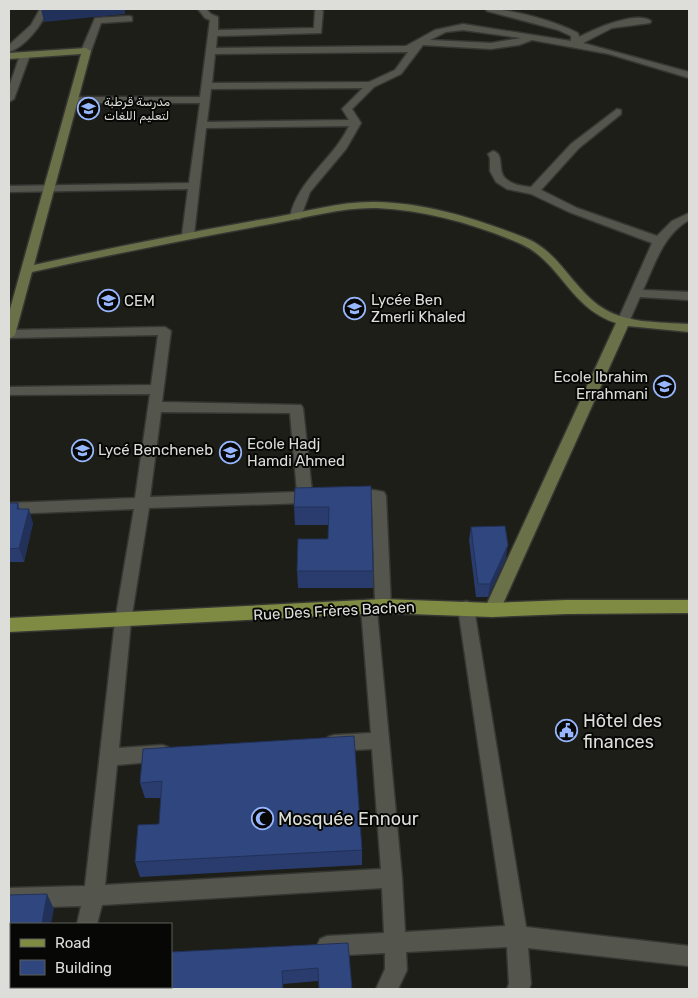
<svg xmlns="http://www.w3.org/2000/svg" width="698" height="998" font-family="Rubik,Vazirmatn,sans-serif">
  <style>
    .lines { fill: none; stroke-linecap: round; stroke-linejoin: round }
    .street-casing { stroke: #363733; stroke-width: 3 }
    .secondary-casing { stroke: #363733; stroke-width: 3 }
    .primary-casing { stroke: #363733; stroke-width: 3 }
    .street { fill: #54564e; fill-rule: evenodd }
    .secondary { fill: #6a7148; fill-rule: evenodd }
    .primary { fill: #7f8b43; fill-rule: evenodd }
    .wall { fill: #293c6d }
    .shaded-wall { fill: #223159 }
    .building { fill: #30467f; stroke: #223159 }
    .labels { text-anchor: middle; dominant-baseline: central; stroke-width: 4; stroke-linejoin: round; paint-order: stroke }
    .far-poi-label { font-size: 12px; fill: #ddded9; stroke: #070805; text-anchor: start }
    .poi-label { font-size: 15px; fill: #ddded9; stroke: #070805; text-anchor: start }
    .street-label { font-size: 15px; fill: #ddded9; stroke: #070805 }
    .near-poi-label { font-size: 18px; fill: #ddded9; stroke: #070805; text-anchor: start }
  </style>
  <rect width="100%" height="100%" fill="#1d1e17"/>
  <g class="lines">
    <defs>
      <g id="street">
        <path d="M40,9H48C43,24 25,47 9,52V45L31,25Z"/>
        <path d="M198,9H206L211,14L218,17V30L314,28L315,11L318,9L323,11L321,33L217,36L216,48L406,46L435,30L463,24L571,41V36L558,30L487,11L486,9C513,9 554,21 578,33L579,37C594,29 637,10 651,21L650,23L612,28L583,43L689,72V78L609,54L532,40L519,45L491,49L423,45L401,74L374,87L352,109L361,123L346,149L310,192L300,219H292L290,217C298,179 333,160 349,126L206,128L194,235L188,238L182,235L188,189L9,192V186L189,183L200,103H73L68,100L73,97H200L210,20L205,18ZM463,30L521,38L491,43L430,40L446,32ZM408,52L395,70L369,82L212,83L215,54ZM363,88L342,109L349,120L207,122L211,89Z"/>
        <polygon points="129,16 132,17 132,21 101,23 91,51 89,53 83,53 81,51 95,18"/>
        <polygon points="25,52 30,55 14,99 9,102 9,87 20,55"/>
        <path d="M617,109L621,110V114L579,148L541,190L577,208L657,236L672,221L689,213V220C663,235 655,264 643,290L689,292V300L640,297L629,322L623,326L617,322L652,243L569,212L531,194L507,189L496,182L490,171V158L488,154L493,151C505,154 497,170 505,178C512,185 522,186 531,187L571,144Z"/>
        <path d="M165,327L171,331L162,402L301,405L303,408L312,492L318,493L320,497L318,501L305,503L149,508L131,621L119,748L162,745L168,747L171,753L168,759L162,761L117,765L105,885L381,869L372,749L334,751L328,749L325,743L328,737L334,735L371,733L361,608L363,603L369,601L375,603L372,501L346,500L344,496L346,492C357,489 373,489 384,492L386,496L391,606L389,611L383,613L377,611L402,878L405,932L505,926L458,608L460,603L466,601L472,603L474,608L526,927L689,946V966L528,948L531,984L529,989H507L509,984L507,947L406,952L407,970L398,989H376L385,969V953L327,956L320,953L317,946L320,939L327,936L384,933L382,888L102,905L97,924H77L81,906L9,908V888L85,886L115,621L134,509L9,514V503L135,498L150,394L9,395V387L151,385L158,335L9,338V330ZM161,412L290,413L297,492L150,497Z"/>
      </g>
      <path id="secondary" d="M86,48L91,51L34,265C114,247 195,231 276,217C309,211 342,201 376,202C427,203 477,219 523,237C558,250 570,284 598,305C624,324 659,322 689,324V332L628,326L498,615L492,617L486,615L484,610L616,323C569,308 561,261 519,243C474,224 425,210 377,208C343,207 309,217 276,223C194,238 113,254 32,272L15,335L9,339V313L81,54L9,59V53Z"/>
      <polygon id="primary" points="383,599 492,603 567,600 689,600 689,613 567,614 492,617 383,613 9,632 9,618"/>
    </defs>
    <use href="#street" class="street-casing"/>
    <use href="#secondary" class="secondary-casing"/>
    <use href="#primary" class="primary-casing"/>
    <use href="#street" class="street"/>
    <use href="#secondary" class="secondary"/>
    <use href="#primary" class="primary"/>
  </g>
  <g class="wall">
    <polygon points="371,486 373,571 373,588 298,588 297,571 328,539 328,525 295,525 294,507"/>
    <polygon points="9,503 18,503 20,509 33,523 24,562 9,562"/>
    <polygon points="471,527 506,558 488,597 476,597 469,540"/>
    <polygon points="143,749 362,850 362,865 140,877 135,862 159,824 161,798 145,798 140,783"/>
    <polygon points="348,943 318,981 283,984 112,989"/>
  </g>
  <g class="shaded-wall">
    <polygon points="41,9 125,9 125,14 44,22"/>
    <polygon points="29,509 33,523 24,562 19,548"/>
    <polygon points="508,545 506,558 488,597 490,584"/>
    <polygon points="47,894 54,909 51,924 42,924"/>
    <polygon points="76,987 82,987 83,989 76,989"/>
  </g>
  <g class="building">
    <polygon points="371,486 373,571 297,571 298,539 328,539 329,507 294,507 295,488"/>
    <polygon points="9,503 18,503 17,509 29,509 19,548 9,549"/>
    <polygon points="505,526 508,545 490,584 478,584 471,527"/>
    <polygon points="354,736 362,850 135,862 138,825 159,824 162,781 140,783 143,749"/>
    <polygon points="47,894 42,924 11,924 11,987 76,987 76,989 9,989 9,895"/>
    <polygon points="348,943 352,989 319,989 318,968 282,971 283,989 112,989 112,987 171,987 171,952"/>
  </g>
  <defs>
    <symbol id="university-ring" viewBox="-11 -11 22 22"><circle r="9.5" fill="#070805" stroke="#97b6fd" stroke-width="1.5"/><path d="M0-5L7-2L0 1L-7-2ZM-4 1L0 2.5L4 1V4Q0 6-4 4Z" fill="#97b6fd"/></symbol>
    <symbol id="school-ring" viewBox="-11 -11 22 22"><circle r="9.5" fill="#070805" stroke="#97b6fd" stroke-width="1.5"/><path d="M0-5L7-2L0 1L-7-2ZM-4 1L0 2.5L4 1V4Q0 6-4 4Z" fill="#97b6fd"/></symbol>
    <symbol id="civic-ring" viewBox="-11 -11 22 22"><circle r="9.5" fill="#070805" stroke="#97b6fd" stroke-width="1.5"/><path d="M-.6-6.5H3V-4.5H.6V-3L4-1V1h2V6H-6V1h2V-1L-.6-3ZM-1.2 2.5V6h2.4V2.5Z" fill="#97b6fd"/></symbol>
    <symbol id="mosque-ring" viewBox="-11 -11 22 22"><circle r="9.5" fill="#070805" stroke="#97b6fd" stroke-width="1.5"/><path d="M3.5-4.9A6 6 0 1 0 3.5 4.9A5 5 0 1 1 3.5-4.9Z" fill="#97b6fd"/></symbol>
  </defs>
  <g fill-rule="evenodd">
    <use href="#university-ring" x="76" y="96" width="25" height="25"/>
    <use href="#school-ring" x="96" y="288" width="25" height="25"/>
    <use href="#school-ring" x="342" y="296" width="25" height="25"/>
    <use href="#school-ring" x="652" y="374" width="25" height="25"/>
    <use href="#school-ring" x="70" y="438" width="25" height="25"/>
    <use href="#school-ring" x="218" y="440" width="25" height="25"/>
    <use href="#civic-ring" x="554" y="718" width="25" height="25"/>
    <use href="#mosque-ring" x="250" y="806" width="25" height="25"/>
  </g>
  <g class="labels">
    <g class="far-poi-label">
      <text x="104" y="102">مدرسة قرطبة<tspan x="104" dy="14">لتعليم اللغات</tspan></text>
    </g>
    <g class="poi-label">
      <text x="371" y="300">Lycée Ben<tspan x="371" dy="17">Zmerli Khaled</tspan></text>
      <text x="124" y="301">CEM</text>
      <text x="648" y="377" text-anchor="end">Ecole Ibrahim<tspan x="648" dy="17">Errahmani</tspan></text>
      <text x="247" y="444">Ecole Hadj<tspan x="247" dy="17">Hamdi Ahmed</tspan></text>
      <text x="98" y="450">Lycé Bencheneb</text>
    </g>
    <g class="street-label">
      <text transform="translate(334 611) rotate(-3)">Rue Des Frères Bachen</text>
    </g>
    <g class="near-poi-label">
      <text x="583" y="721">Hôtel des<tspan x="583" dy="21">finances</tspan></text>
      <text x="278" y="819">Mosquée Ennour</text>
    </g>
  </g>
  <rect width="698" height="998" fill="none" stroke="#ddded9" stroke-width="20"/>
  <rect x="10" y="923" width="162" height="65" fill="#070805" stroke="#5d5e5a"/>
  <rect x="20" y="939" width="25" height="8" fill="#7f8b43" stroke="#5d5e5a"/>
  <text x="55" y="948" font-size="15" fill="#ddded9">Road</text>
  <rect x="20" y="960" width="25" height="15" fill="#30467f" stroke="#5d5e5a"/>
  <text x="55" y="973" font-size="15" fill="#ddded9">Building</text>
</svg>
